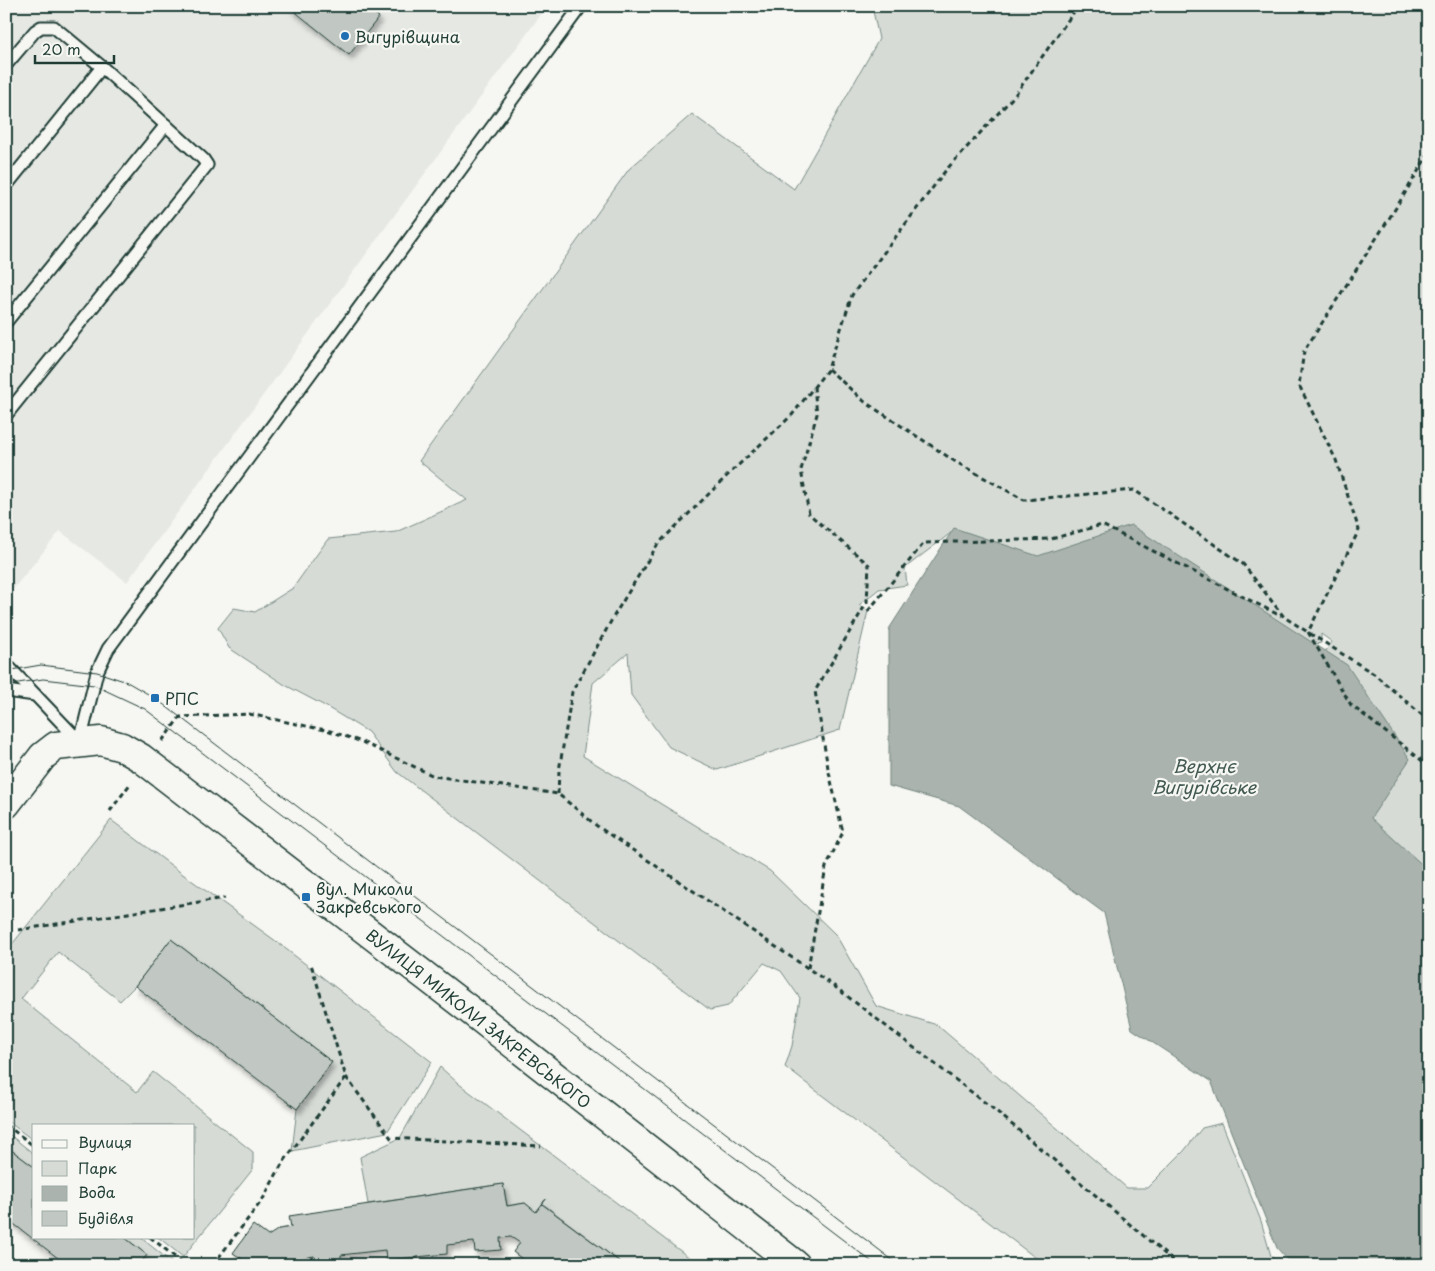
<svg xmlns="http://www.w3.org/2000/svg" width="1435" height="1271" font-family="'Playpen Sans',sans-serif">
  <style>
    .built { fill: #e6e8e4 }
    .green { fill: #d6dbd6; stroke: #7a8c85 }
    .water { fill: #aab3ae; stroke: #72847d }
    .building { fill: #c1c8c3; stroke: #1f3d34; filter: url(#shadow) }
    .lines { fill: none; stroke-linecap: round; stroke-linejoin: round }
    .service-casing { stroke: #1f3d34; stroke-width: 15 }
    .tertiary-casing { stroke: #1f3d34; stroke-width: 31 }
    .path { stroke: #1f3d34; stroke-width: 3; stroke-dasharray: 5 4; stroke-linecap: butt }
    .service { stroke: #f6f6f2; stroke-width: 11 }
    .tertiary { stroke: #f6f6f2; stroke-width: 28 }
    .tram { stroke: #1f3d34; stroke-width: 1 }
    .poi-dot { fill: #1f6fb2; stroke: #f6f6f2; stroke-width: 2 }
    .labels { text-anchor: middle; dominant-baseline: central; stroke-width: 4.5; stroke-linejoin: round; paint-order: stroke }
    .poi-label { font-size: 16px; fill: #1f3d34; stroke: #f6f6f2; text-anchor: start }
    .street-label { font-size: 16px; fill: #1f3d34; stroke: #f6f6f2 }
    .water-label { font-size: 18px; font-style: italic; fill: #425a52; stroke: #f6f6f2 }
  </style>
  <defs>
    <filter id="shadow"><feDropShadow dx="3" dy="5.5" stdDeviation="2.5" flood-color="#0004"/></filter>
  </defs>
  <rect width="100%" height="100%" fill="#f6f6f2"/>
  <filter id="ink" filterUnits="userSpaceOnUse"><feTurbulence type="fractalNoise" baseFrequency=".02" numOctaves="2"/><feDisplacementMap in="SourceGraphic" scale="10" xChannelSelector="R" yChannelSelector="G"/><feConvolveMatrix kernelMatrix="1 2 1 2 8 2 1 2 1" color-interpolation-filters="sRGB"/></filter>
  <g filter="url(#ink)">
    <polygon class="built" points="6,6 547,6 127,582 60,531 6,598"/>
    <g class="green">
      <polygon points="872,6 1429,6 1429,889 1385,899 1303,684 1332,642 1321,634 1321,643 1285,650 1044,567 956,529 905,568 907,585 879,589 859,605 868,611 840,730 717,770 669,747 631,695 628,653 593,683 583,756 770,871 836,935 876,1006 937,1025 1127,1188 1147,1188 1184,1151 1202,1128 1222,1123 1261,1221 1271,1256 1280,1265 1045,1265 785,1067 792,1046 800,998 781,971 764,963 728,1006 710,1010 397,772 368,732 325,706 285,685 229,648 218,628 234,608 255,612 293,588 328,539 396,532 467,500 419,461 629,169 692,114 794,189 879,39"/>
      <polygon points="111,820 184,875 273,939 432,1062 387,1132 292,1151 297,1109 332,1062 171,939 135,986 120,1001 58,952 21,999 137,1092 153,1072 253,1152 253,1169 183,1257 158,1237 194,1237 194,1125 34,1125 34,1141 6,1120 6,952"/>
      <polygon points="440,1067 459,1084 699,1265 624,1265 543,1204 536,1212 525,1203 507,1206 503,1184 368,1204 360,1157 400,1138"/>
      <polygon points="6,1132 34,1154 34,1167 6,1146"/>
      <polygon points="124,1237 140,1237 175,1265 139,1265 147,1255"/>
    </g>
    <polygon class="water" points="1131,525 1347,665 1410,759 1371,818 1429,871 1429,1265 1292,1265 1277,1248 1211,1081 1132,1029 1104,913 959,806 889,786 889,629 954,528 1038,556"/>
    <g class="building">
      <polygon points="288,6 366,6 379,17 349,55"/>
      <polygon points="171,939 332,1062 297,1109 135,986"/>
      <polygon points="6,1146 34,1167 34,1237 124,1237 147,1255 139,1265 67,1265 6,1218"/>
      <polygon points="503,1184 507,1206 525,1203 536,1212 546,1199 542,1204 624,1265 530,1265 513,1252 520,1243 511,1237 500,1238 501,1250 475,1252 474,1242 447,1245 447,1254 386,1260 385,1250 341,1255 341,1264 336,1265 315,1265 314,1256 297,1259 291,1261 288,1265 238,1265 242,1259 233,1253 253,1225 268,1236 279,1229 291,1227 289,1216"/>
    </g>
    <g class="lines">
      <defs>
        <g id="service">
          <polyline points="6,65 35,31 41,27 54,27 102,67 203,159 207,165 6,415"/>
          <polyline points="6,186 102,67"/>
          <polyline points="6,322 166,125"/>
          <polyline points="6,664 79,741"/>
          <polyline points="6,691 35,695"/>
          <polyline points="80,742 97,672 108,649 581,6"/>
        </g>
        <polyline id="tertiary" points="6,804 43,756 56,746 101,741 122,747 141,758 471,1011 796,1265"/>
      </defs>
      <use href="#service" class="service-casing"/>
      <use href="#tertiary" class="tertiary-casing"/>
      <g class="path">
        <polyline points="1423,6 1429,30"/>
        <polyline points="1429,153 1399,203 1304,351 1299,385 1336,460 1359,530 1308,632 1351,705 1429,766"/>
        <polyline points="828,369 865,402 956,462 1024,500 1134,490 1243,564 1284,617 1374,674 1429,721"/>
        <polyline points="868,611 924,543 1051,539 1102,525 1281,616"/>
        <polyline points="162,741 180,717 249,714 330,731 362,742 434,776 558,794 597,826 834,986 996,1111 1178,1265"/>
        <polyline points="558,794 559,771 572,692 615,614 658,544 732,471 792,415 828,369 852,295 946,170 1015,95 1078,6"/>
        <polyline points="110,811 130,784"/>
        <polyline points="18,930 225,898"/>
        <polyline points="808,968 826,867 843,832 828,768 815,691 867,602 869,565 809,514 801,470 817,414 814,387"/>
        <polyline points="346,1077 391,1138 541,1146"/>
        <polyline points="6,1125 34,1146"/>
        <polyline points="150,1237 185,1265"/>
        <polyline points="213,1265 263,1199 282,1164 346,1077 311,964"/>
      </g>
      <use href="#service" class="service"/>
      <use href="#tertiary" class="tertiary"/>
      <g class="tram">
        <polyline points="6,671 41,665 97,672 127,682 155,698 899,1265"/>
        <polyline points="6,685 43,679 94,685 145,709 876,1265"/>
      </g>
    </g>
  </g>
  <g class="poi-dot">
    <circle cx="345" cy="36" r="5"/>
    <rect x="150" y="693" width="10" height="10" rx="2.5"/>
    <rect x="301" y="892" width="10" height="10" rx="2.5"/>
  </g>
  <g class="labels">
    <g class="poi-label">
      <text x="355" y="36">Вигурівщина</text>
      <text x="165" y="698">РПС</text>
      <text x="316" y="888">вул. Миколи<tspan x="316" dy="18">Закревського</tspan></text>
    </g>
    <g class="street-label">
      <text transform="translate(479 1018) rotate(38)">ВУЛИЦЯ МИКОЛИ ЗАКРЕВСЬКОГО</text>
    </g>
    <g class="water-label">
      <text x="1204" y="765">Верхнє<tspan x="1204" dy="21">Вигурівське</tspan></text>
    </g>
  </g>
  <rect width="1435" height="1271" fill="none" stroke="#f6f6f2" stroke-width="25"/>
  <rect x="12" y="12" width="1410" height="1246" fill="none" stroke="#1f3d34" stroke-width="2" filter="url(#ink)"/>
  <rect x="32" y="1124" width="162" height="115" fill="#f6f6f2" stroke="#a0aca6"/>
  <rect x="42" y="1140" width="25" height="8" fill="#f6f6f2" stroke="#a0aca6"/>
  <text x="78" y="1148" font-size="15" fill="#1f3d34">Вулиця</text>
  <rect x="42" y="1161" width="25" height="15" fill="#d6dbd6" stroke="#a0aca6"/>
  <text x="78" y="1174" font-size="15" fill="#1f3d34">Парк</text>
  <rect x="42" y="1186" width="25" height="15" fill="#aab3ae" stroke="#a0aca6"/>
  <text x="78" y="1198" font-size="15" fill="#1f3d34">Вода</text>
  <rect x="42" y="1211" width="25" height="15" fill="#c1c8c3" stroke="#a0aca6"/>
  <text x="78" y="1224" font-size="15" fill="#1f3d34">Будівля</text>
  <path d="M35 55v8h79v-8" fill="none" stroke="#1f3d34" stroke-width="2.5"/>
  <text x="42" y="55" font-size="15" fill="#1f3d34" stroke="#f6f6f2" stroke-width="4" paint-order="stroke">20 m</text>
</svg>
